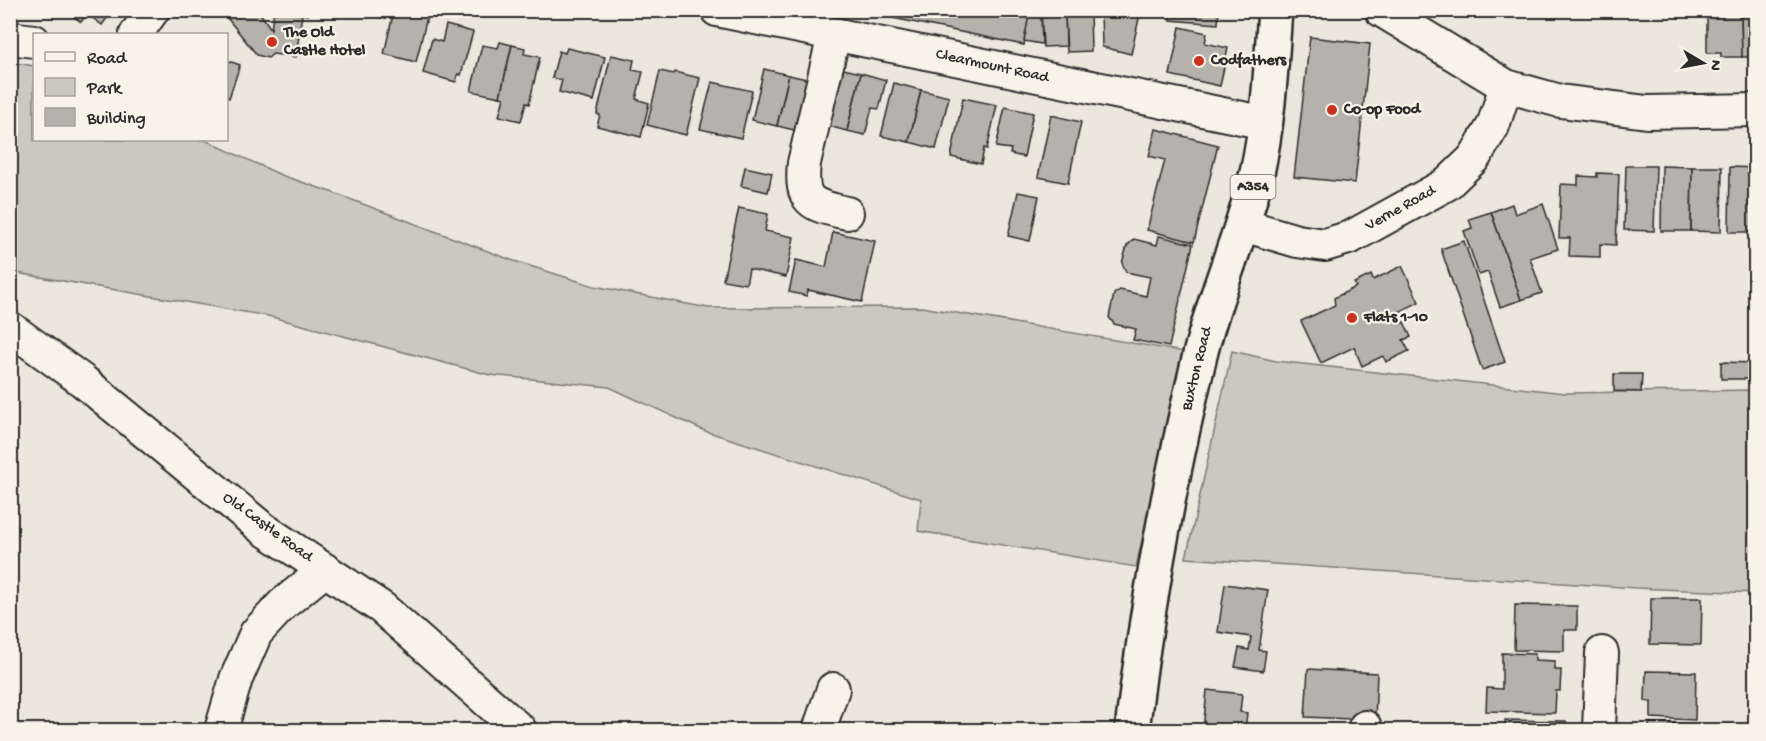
<svg xmlns="http://www.w3.org/2000/svg" width="1766" height="741" font-family="'Gochi Hand',sans-serif">
  <style>
    .green { fill: #cbc8bf; stroke: #7b7a75; stroke-width: 1.5 }
    .building { fill: #b5b2ab; stroke: #2b2b2b; stroke-width: 1.5 }
    .lines { fill: none; stroke-linecap: round; stroke-linejoin: round }
    .minor-casing { stroke: #2b2b2b; stroke-width: 36 }
    .highway-casing { stroke: #2b2b2b; stroke-width: 38 }
    .minor { stroke: #f7f3e8; stroke-width: 32 }
    .highway { stroke: #f7f3e8; stroke-width: 33 }
    .poi-dot { fill: #c8321e; stroke: #f7f3e8; stroke-width: 2 }
    .labels { text-anchor: middle; dominant-baseline: central; stroke-width: 4.5; stroke-linejoin: round; paint-order: stroke }
    .shield { fill: #f7f3e8; stroke: #686764; stroke-width: 1.5 }
    .shield-label { font-size: 15px; font-weight: bold; fill: #2b2b2b }
    .poi-label { font-size: 16px; font-weight: bold; fill: #2b2b2b; stroke: #f7f3e8; text-anchor: start }
    .street-label { font-size: 16px; fill: #2b2b2b; stroke: #f7f3e8 }
  </style>
  <rect width="100%" height="100%" fill="#ebe7dd"/>
  <filter id="ink" filterUnits="userSpaceOnUse"><feTurbulence type="fractalNoise" baseFrequency=".0167" numOctaves="2"/><feDisplacementMap in="SourceGraphic" scale="12" xChannelSelector="R" yChannelSelector="G"/><feConvolveMatrix kernelMatrix="1 2 1 2 8 2 1 2 1" color-interpolation-filters="sRGB"/></filter>
  <g filter="url(#ink)">
    <g class="green">
      <polygon points="10,62 34,66 34,140 205,140 281,175 331,192 514,261 594,286 708,308 922,307 1185,352 1136,567 918,531 921,499 705,431 609,387 490,375 268,316 11,272"/>
      <polygon points="1232,351 1276,361 1565,393 1755,390 1755,593 1636,588 1186,558"/>
    </g>
    <g class="building">
      <polygon points="65,10 113,10 102,25 87,14 81,22"/>
      <polygon points="219,10 258,10 271,29 274,10 302,14 296,57 273,54 268,58 257,55 224,14"/>
      <polygon points="274,10 309,10 308,15"/>
      <polygon points="394,10 427,17 416,62 384,54"/>
      <polygon points="854,10 1030,10 1024,45"/>
      <polygon points="1030,10 1041,10 1042,44 1024,41"/>
      <polygon points="1041,10 1065,10 1066,46 1043,47"/>
      <polygon points="1070,10 1090,10 1091,51 1067,52 1065,15 1070,15"/>
      <polygon points="1101,10 1122,10 1140,14 1131,54 1102,47"/>
      <polygon points="1170,10 1219,10 1218,24 1170,20"/>
      <polygon points="1707,10 1741,10 1742,57 1721,57 1721,53 1707,53"/>
      <polygon points="1741,10 1756,10 1756,57 1742,57"/>
      <polygon points="446,25 473,32 461,75 458,74 456,82 423,73 432,39 442,42"/>
      <polygon points="1180,27 1207,33 1205,43 1228,48 1220,86 1170,75"/>
      <polygon points="1310,37 1370,44 1355,183 1294,177"/>
      <polygon points="500,42 512,45 500,97 471,91 482,45 498,48"/>
      <polygon points="512,45 525,48 524,54 540,57 529,104 526,103 521,121 499,116 504,98 500,97"/>
      <polygon points="567,48 605,57 594,101 559,92 562,80 552,78 559,51 565,53"/>
      <polygon points="611,55 634,60 632,70 643,72 636,99 649,103 641,137 597,126 600,115 597,114"/>
      <polygon points="226,60 240,65 229,98 226,97"/>
      <polygon points="835,67 861,73 847,131 828,126"/>
      <polygon points="764,69 789,75 777,126 752,120"/>
      <polygon points="660,71 674,74 675,72 700,78 686,135 647,125"/>
      <polygon points="861,73 886,80 879,109 872,108 865,135 847,131"/>
      <polygon points="789,75 815,81 803,132 777,126"/>
      <polygon points="712,82 752,91 741,138 700,129"/>
      <polygon points="894,83 921,90 909,142 881,136"/>
      <polygon points="921,90 949,97 936,149 909,142"/>
      <polygon points="963,98 997,105 987,149 984,148 981,164 951,157"/>
      <polygon points="1005,107 1033,113 1024,157 1010,154 1011,149 996,147"/>
      <polygon points="1051,115 1081,122 1068,183 1038,177"/>
      <polygon points="1156,129 1218,145 1194,242 1147,230 1165,160 1149,156"/>
      <polygon points="1626,166 1656,166 1654,231 1624,230"/>
      <polygon points="1662,166 1692,167 1691,231 1661,231"/>
      <polygon points="745,167 772,173 768,192 741,186"/>
      <polygon points="1692,167 1722,167 1721,232 1691,231"/>
      <polygon points="1730,167 1756,168 1756,232 1729,232"/>
      <polygon points="1597,173 1619,174 1616,245 1600,244 1600,257 1569,256 1570,238 1559,238 1561,184 1578,185 1578,176 1597,177"/>
      <polygon points="1018,192 1039,196 1030,241 1008,236"/>
      <polygon points="1512,204 1515,214 1543,204 1558,249 1530,258 1542,293 1521,300 1491,212"/>
      <polygon points="739,208 768,214 765,231 794,237 786,277 749,269 746,284 723,280"/>
      <polygon points="1491,212 1521,300 1500,307 1488,272 1479,275 1464,231 1472,228 1469,219"/>
      <polygon points="833,232 875,241 862,302 808,290 807,296 789,292 796,260 826,267"/>
      <polygon points="1159,236 1193,244 1169,347 1133,340 1136,329 1114,324 1109,317 1114,294 1120,290 1146,296 1150,277 1126,272 1122,263 1127,246 1134,239 1157,245"/>
      <polygon points="1464,241 1505,362 1482,370 1441,249"/>
      <polygon points="1402,266 1419,302 1395,314 1399,324 1404,322 1411,337 1403,340 1409,351 1386,362 1383,356 1362,366 1354,347 1321,363 1301,321 1335,305 1334,298 1356,287 1354,283 1371,275 1373,280"/>
      <polygon points="1721,362 1753,363 1753,379 1721,379"/>
      <polygon points="1614,374 1642,374 1641,392 1614,391"/>
      <polygon points="1225,584 1268,590 1259,650 1266,651 1263,671 1235,667 1239,648 1249,650 1251,637 1218,632"/>
      <polygon points="1651,598 1702,598 1701,645 1650,644"/>
      <polygon points="1515,605 1577,606 1577,630 1564,630 1564,651 1514,650"/>
      <polygon points="1502,653 1535,654 1535,660 1555,661 1555,670 1561,670 1560,691 1556,691 1555,713 1486,711 1487,688 1502,689"/>
      <polygon points="1308,669 1377,673 1375,720 1305,717"/>
      <polygon points="1646,671 1696,672 1695,720 1651,718 1651,702 1645,701"/>
      <polygon points="1207,690 1242,694 1240,712 1247,713 1245,730 1203,730"/>
      <polygon points="1505,720 1566,721 1566,730 1505,730"/>
      <polygon points="1649,723 1692,724 1692,730 1649,730"/>
    </g>
    <g class="lines">
      <defs>
        <g id="minor">
          <polyline points="717,10 1266,123"/>
          <polyline points="1381,10 1506,86 1560,101 1647,112 1756,110"/>
          <polyline points="136,34 153,10"/>
          <path d="M834,35L804,163C800,203 811,205 847,213"/>
          <polyline points="10,38 34,41"/>
          <polyline points="1243,225 1297,241 1325,245 1351,237 1447,184 1474,158 1493,126 1506,86"/>
          <polyline points="10,328 83,381 262,528 382,608 520,730"/>
          <polyline points="221,730 236,679 256,633 283,604 325,570"/>
          <polyline points="819,730 833,689"/>
          <polyline points="1365,730 1365,727"/>
          <polyline points="1599,730 1602,653"/>
        </g>
        <path id="highway" d="M1132,730C1147,604 1170,479 1200,355C1215,293 1242,235 1257,173C1269,119 1271,65 1275,10"/>
      </defs>
      <use href="#minor" class="minor-casing"/>
      <use href="#highway" class="highway-casing"/>
      <use href="#minor" class="minor"/>
      <use href="#highway" class="highway"/>
    </g>
  </g>
  <g class="poi-dot">
    <circle cx="272" cy="42" r="6"/>
    <circle cx="1199" cy="61" r="6"/>
    <circle cx="1332" cy="110" r="6"/>
    <circle cx="1352" cy="318" r="6"/>
  </g>
  <g class="labels">
    <rect class="shield" x="1230.5" y="175" width="45" height="24" rx="4.5"/>
    <g class="shield-label">
      <text x="1253" y="187">A354</text>
    </g>
    <g class="poi-label">
      <text x="284" y="33">The Old<tspan x="284" dy="18">Castle Hotel</tspan></text>
      <text x="1211" y="61">Codfathers</text>
      <text x="1344" y="110">Co-op Food</text>
      <text x="1364" y="318">Flats 1-10</text>
    </g>
    <g class="street-label">
      <text transform="translate(992 67) rotate(12)">Clearmount Road</text>
      <text transform="translate(1401 209) rotate(-29)">Verne Road</text>
      <text transform="translate(1198 369) rotate(-76)">Buxton Road</text>
      <text transform="translate(267 528) rotate(36)">Old Castle Road</text>
    </g>
  </g>
  <rect width="1766" height="741" fill="none" stroke="#f7f3e8" stroke-width="36"/>
  <rect x="18" y="18" width="1730" height="705" fill="none" stroke="#2b2b2b" stroke-width="2" filter="url(#ink)"/>
  <rect x="33" y="33" width="195" height="108" fill="#f7f3e8" stroke="#a5a39c" stroke-width="1.5"/>
  <rect x="45" y="52" width="30" height="9" fill="#f7f3e8" stroke="#a5a39c" stroke-width="1.5"/>
  <text x="87" y="63" font-size="18" fill="#2b2b2b">Road</text>
  <rect x="45" y="78" width="30" height="18" fill="#cbc8bf" stroke="#a5a39c" stroke-width="1.5"/>
  <text x="87" y="93" font-size="18" fill="#2b2b2b">Park</text>
  <rect x="45" y="108" width="30" height="18" fill="#b5b2ab" stroke="#a5a39c" stroke-width="1.5"/>
  <text x="87" y="123" font-size="18" fill="#2b2b2b">Building</text>
  <g transform="translate(1703 63) rotate(100)" stroke="#f7f3e8" stroke-width="4.5" paint-order="stroke">
  <path d="M0-4.5L10 22L0 15L-10 22Z" fill="#2b2b2b"/>
  <text y="-9" font-size="16" font-weight="bold" text-anchor="middle" fill="#2b2b2b">N</text>
  </g>
</svg>
